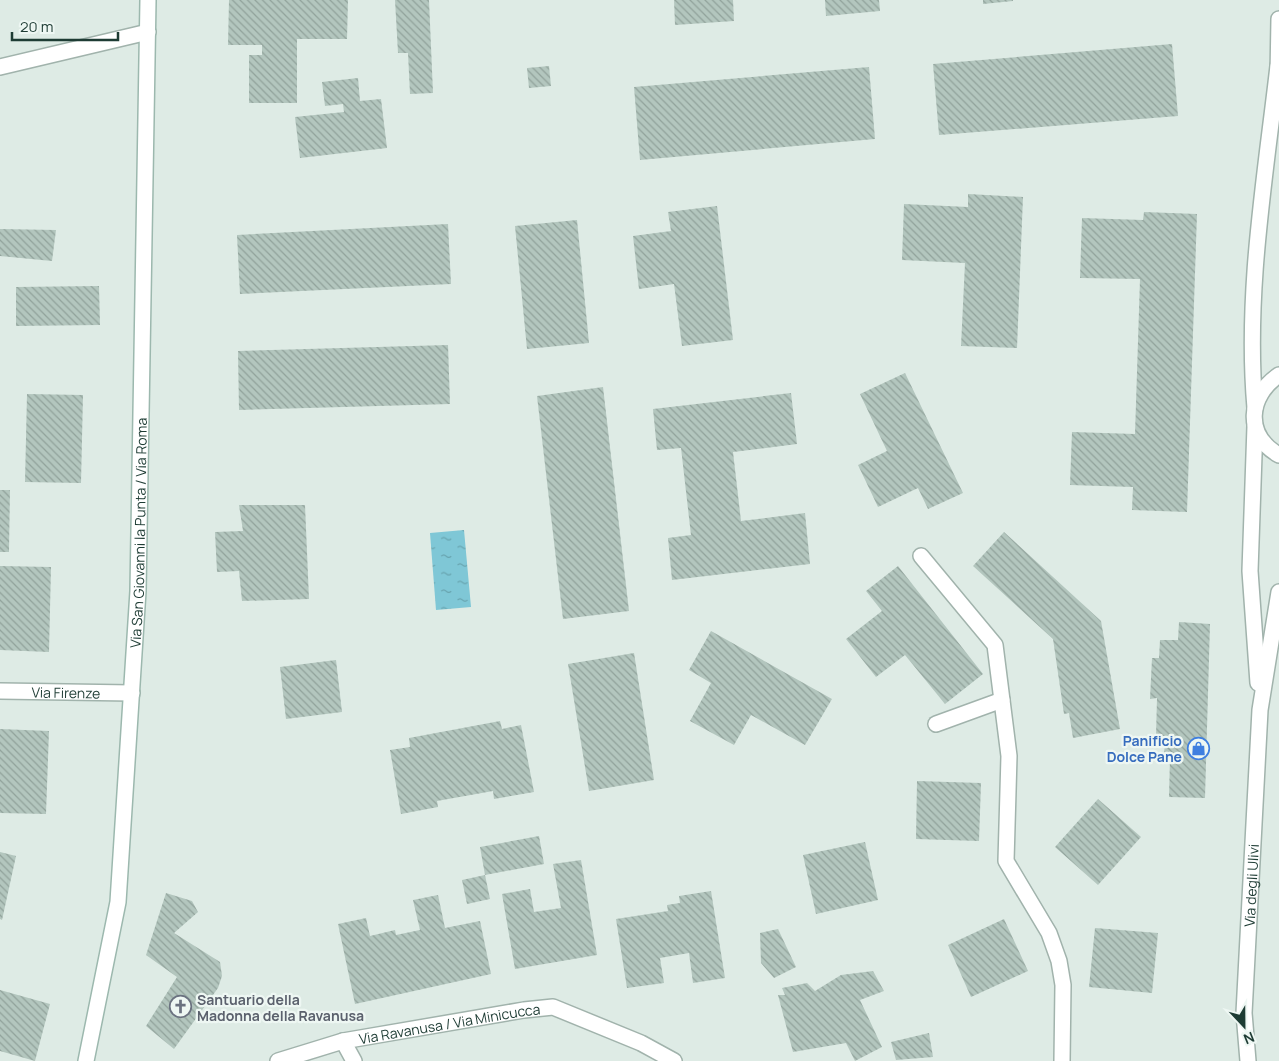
<svg xmlns="http://www.w3.org/2000/svg" width="1279" height="1061" font-family="Manrope,sans-serif">
  <style>
    .water { fill: url(#water-ripples) }
    .building { fill: url(#building-back-hatch) }
    .lines { fill: none; stroke-linecap: round; stroke-linejoin: round }
    .street-casing { stroke: #a1b3ac; stroke-width: 18 }
    .secondary-casing { stroke: #9cb8ae; stroke-width: 18 }
    .street { stroke: #fff; stroke-width: 15 }
    .secondary { stroke: #fff; stroke-width: 15 }
    .labels { text-anchor: middle; dominant-baseline: central; stroke-width: 4.5; stroke-linejoin: round; paint-order: stroke }
    .street-label { font-size: 14px; fill: #1e3c34; stroke: #eef7f3 }
    .shop-label { font-size: 14px; font-weight: bold; fill: #366cbe; stroke: #eef7f3; text-anchor: end }
    .worship-label { font-size: 14px; font-weight: bold; fill: #5b616d; stroke: #eef7f3; text-anchor: start }
  </style>
  <defs>
    <pattern id="water-ripples" width="26" height="14" patternUnits="userSpaceOnUse" patternTransform="scale(1.25)"><rect width="26" height="14" fill="#7fc7d6"/><path d="M2 4q2-2 4 0t4 0M15 11q2-2 4 0t4 0" fill="none" stroke="#67a3ae"/></pattern>
    <pattern id="building-back-hatch" width="6" height="6" patternUnits="userSpaceOnUse" patternTransform="scale(1.25)"><rect width="6" height="6" fill="#b3c6be"/><path d="M-1 5l2 2M0 0l6 6M5-1l2 2" fill="none" stroke="#91a29b"/></pattern>
  </defs>
  <rect width="100%" height="100%" fill="#deebe5"/>
  <polygon class="water" points="464,530 471,607 436,610 430,533"/>
  <g class="building">
    <polygon points="229,0 348,0 347,39 297,39 297,103 249,103 249,55 262,55 262,45 228,45"/>
    <polygon points="395,0 429,0 433,93 410,94 408,53 398,53"/>
    <polygon points="674,0 733,0 734,21 675,25"/>
    <polygon points="825,0 879,0 880,11 826,16"/>
    <polygon points="983,0 1013,0 1013,1 983,4"/>
    <polygon points="1172,44 1178,116 939,135 933,64"/>
    <polygon points="549,66 551,86 529,88 527,68"/>
    <polygon points="869,67 875,139 640,160 634,87"/>
    <polygon points="358,78 360,101 381,99 387,148 300,158 295,117 344,112 343,104 325,106 322,82"/>
    <polygon points="968,194 1023,197 1017,348 961,346 965,263 902,260 904,204 968,207"/>
    <polygon points="717,206 733,340 682,346 674,284 639,289 633,236 671,231 668,212"/>
    <polygon points="1144,212 1197,214 1187,512 1132,510 1133,487 1070,485 1072,432 1135,434 1140,279 1080,278 1082,218 1143,220"/>
    <polygon points="577,220 589,343 527,349 515,226"/>
    <polygon points="448,224 451,284 240,294 237,235"/>
    <polygon points="0,229 56,230 52,261 0,256"/>
    <polygon points="99,286 100,325 16,326 16,287"/>
    <polygon points="448,345 450,404 239,410 238,351"/>
    <polygon points="905,373 963,493 928,509 918,488 878,507 858,465 887,451 860,394"/>
    <polygon points="603,387 629,611 563,619 537,396"/>
    <polygon points="791,393 797,444 733,452 741,521 805,513 810,564 672,580 668,538 691,535 681,448 657,450 653,409"/>
    <polygon points="27,394 83,395 81,483 25,482"/>
    <polygon points="0,490 10,490 9,552 0,552"/>
    <polygon points="239,505 305,505 309,599 242,601 239,571 217,572 215,532 243,531"/>
    <polygon points="1004,532 1101,621 1120,729 1073,738 1069,713 1064,714 1053,639 973,566"/>
    <polygon points="0,566 51,567 49,652 0,650"/>
    <polygon points="898,566 983,674 945,704 905,655 876,677 846,639 882,611 866,591"/>
    <polygon points="1179,622 1210,624 1205,798 1169,797 1170,757 1164,757 1165,736 1156,736 1157,698 1150,699 1152,658 1159,658 1160,640 1178,640"/>
    <polygon points="711,631 832,699 805,745 751,715 734,745 690,721 711,683 689,670"/>
    <polygon points="634,653 654,780 589,791 568,664"/>
    <polygon points="336,660 342,712 286,719 280,667"/>
    <polygon points="500,721 502,729 521,725 534,792 494,799 493,791 437,801 438,807 401,814 390,750 410,747 409,738"/>
    <polygon points="0,729 49,731 46,814 0,813"/>
    <polygon points="917,781 981,783 979,841 916,839"/>
    <polygon points="1098,799 1141,837 1098,885 1055,847"/>
    <polygon points="539,836 544,864 485,875 480,847"/>
    <polygon points="865,842 878,900 816,914 803,855"/>
    <polygon points="0,852 16,856 2,920 0,919"/>
    <polygon points="581,860 597,955 515,969 502,894 530,889 534,912 561,908 553,864"/>
    <polygon points="485,875 490,899 467,904 462,880"/>
    <polygon points="711,891 725,978 693,983 689,953 660,958 664,983 627,988 616,919 668,911 667,905 680,903 679,896"/>
    <polygon points="166,893 192,901 198,912 174,933 220,962 222,976 218,988 174,1049 146,1026 177,977 146,955"/>
    <polygon points="438,895 445,928 480,921 491,974 355,1004 338,924 366,918 370,936 395,930 396,935 420,930 413,900"/>
    <polygon points="1004,919 1028,971 971,997 948,945"/>
    <polygon points="1095,928 1158,933 1152,993 1089,987"/>
    <polygon points="778,929 796,967 774,978 761,963 760,933"/>
    <polygon points="873,971 884,991 860,1000 882,1047 855,1061 846,1043 793,1052 778,995 785,995 782,988 807,983 815,991 841,975"/>
    <polygon points="0,990 50,1004 35,1061 0,1051"/>
    <polygon points="929,1033 933,1057 896,1060 891,1042"/>
  </g>
  <g class="lines">
    <defs>
      <g id="street">
        <polyline points="0,67 148,32"/>
        <polyline points="1278,75 1279,19"/>
        <path d="M1279,375C1248,396 1244,435 1279,455"/>
        <path d="M1255,408C1245,294 1265,179 1278,66"/>
        <polyline points="1255,426 1250,571 1258,683"/>
        <polyline points="921,556 995,645 1009,756 1006,861 1049,933 1059,961 1063,985 1062,1061"/>
        <path id="s1" d="M0,691L132,693"/>
        <polyline points="936,724 1002,700"/>
        <polyline points="343,1041 354,1061"/>
        <path id="s2" d="M278,1061L343,1041L524,1010L553,1007L641,1043L674,1061"/>
        <path id="s3" d="M1248,1061L1244,1013L1260,710L1279,592"/>
      </g>
      <g id="secondary">
        <path id="s4" d="M86,1061L118,902L138,591L148,0"/>
      </g>
    </defs>
    <use href="#street" class="street-casing"/>
    <use href="#secondary" class="secondary-casing"/>
    <use href="#street" class="street"/>
    <use href="#secondary" class="secondary"/>
  </g>
  <defs>
    <symbol id="shop-ring" viewBox="-11 -11 22 22"><circle r="9.5" fill="#eef7f3" stroke="#3f7fe0" stroke-width="1.5"/><path d="M-5-2.5h2.3a2.7 3.5 0 0 1 5.4 0H5L5.5 6h-11ZM-1.5-2.5h3a1.5 2.3 0 0 0-3 0Z" fill="#3f7fe0"/></symbol>
    <symbol id="church-ring" viewBox="-11 -11 22 22"><circle r="9.5" fill="#eef7f3" stroke="#6b7280" stroke-width="1.5"/><path d="M-1.2-6h2.4v3.5h3.3v2.4h-3.3V6h-2.4V-.1h-3.3v-2.4h3.3Z" fill="#6b7280"/></symbol>
  </defs>
  <g fill-rule="evenodd">
    <use href="#shop-ring" x="1186" y="736" width="25" height="25"/>
    <use href="#church-ring" x="168" y="994" width="25" height="25"/>
  </g>
  <g class="labels">
    <g class="street-label">
      <text stroke="none"><textPath href="#s4" startOffset="532">Via San Giovanni la Punta / Via Roma</textPath></text>
      <text stroke="none"><textPath href="#s1" startOffset="66">Via Firenze</textPath></text>
      <text stroke="none"><textPath href="#s3" startOffset="176">Via degli Ulivi</textPath></text>
      <text stroke="none"><textPath href="#s2" startOffset="176">Via Ravanusa / Via Minicucca</textPath></text>
    </g>
    <g class="shop-label">
      <text x="1182" y="740">Panificio<tspan x="1182" dy="16">Dolce Pane</tspan></text>
    </g>
    <g class="worship-label">
      <text x="197" y="999">Santuario della<tspan x="197" dy="16">Madonna della Ravanusa</tspan></text>
    </g>
  </g>
  <g transform="translate(1244 1026) rotate(158)" stroke="#eef7f3" stroke-width="4" paint-order="stroke">
  <path d="M0-4L9 19L0 12L-9 19Z" fill="#1e3c34"/>
  <text y="-8" font-size="14" font-weight="bold" text-anchor="middle" fill="#1e3c34">N</text>
  </g>
  <path d="M12 32v8h106v-8" fill="none" stroke="#1e3c34" stroke-width="2.5"/>
  <text x="20" y="32" font-size="15" fill="#1e3c34" stroke="#eef7f3" stroke-width="4" paint-order="stroke">20 m</text>
</svg>
